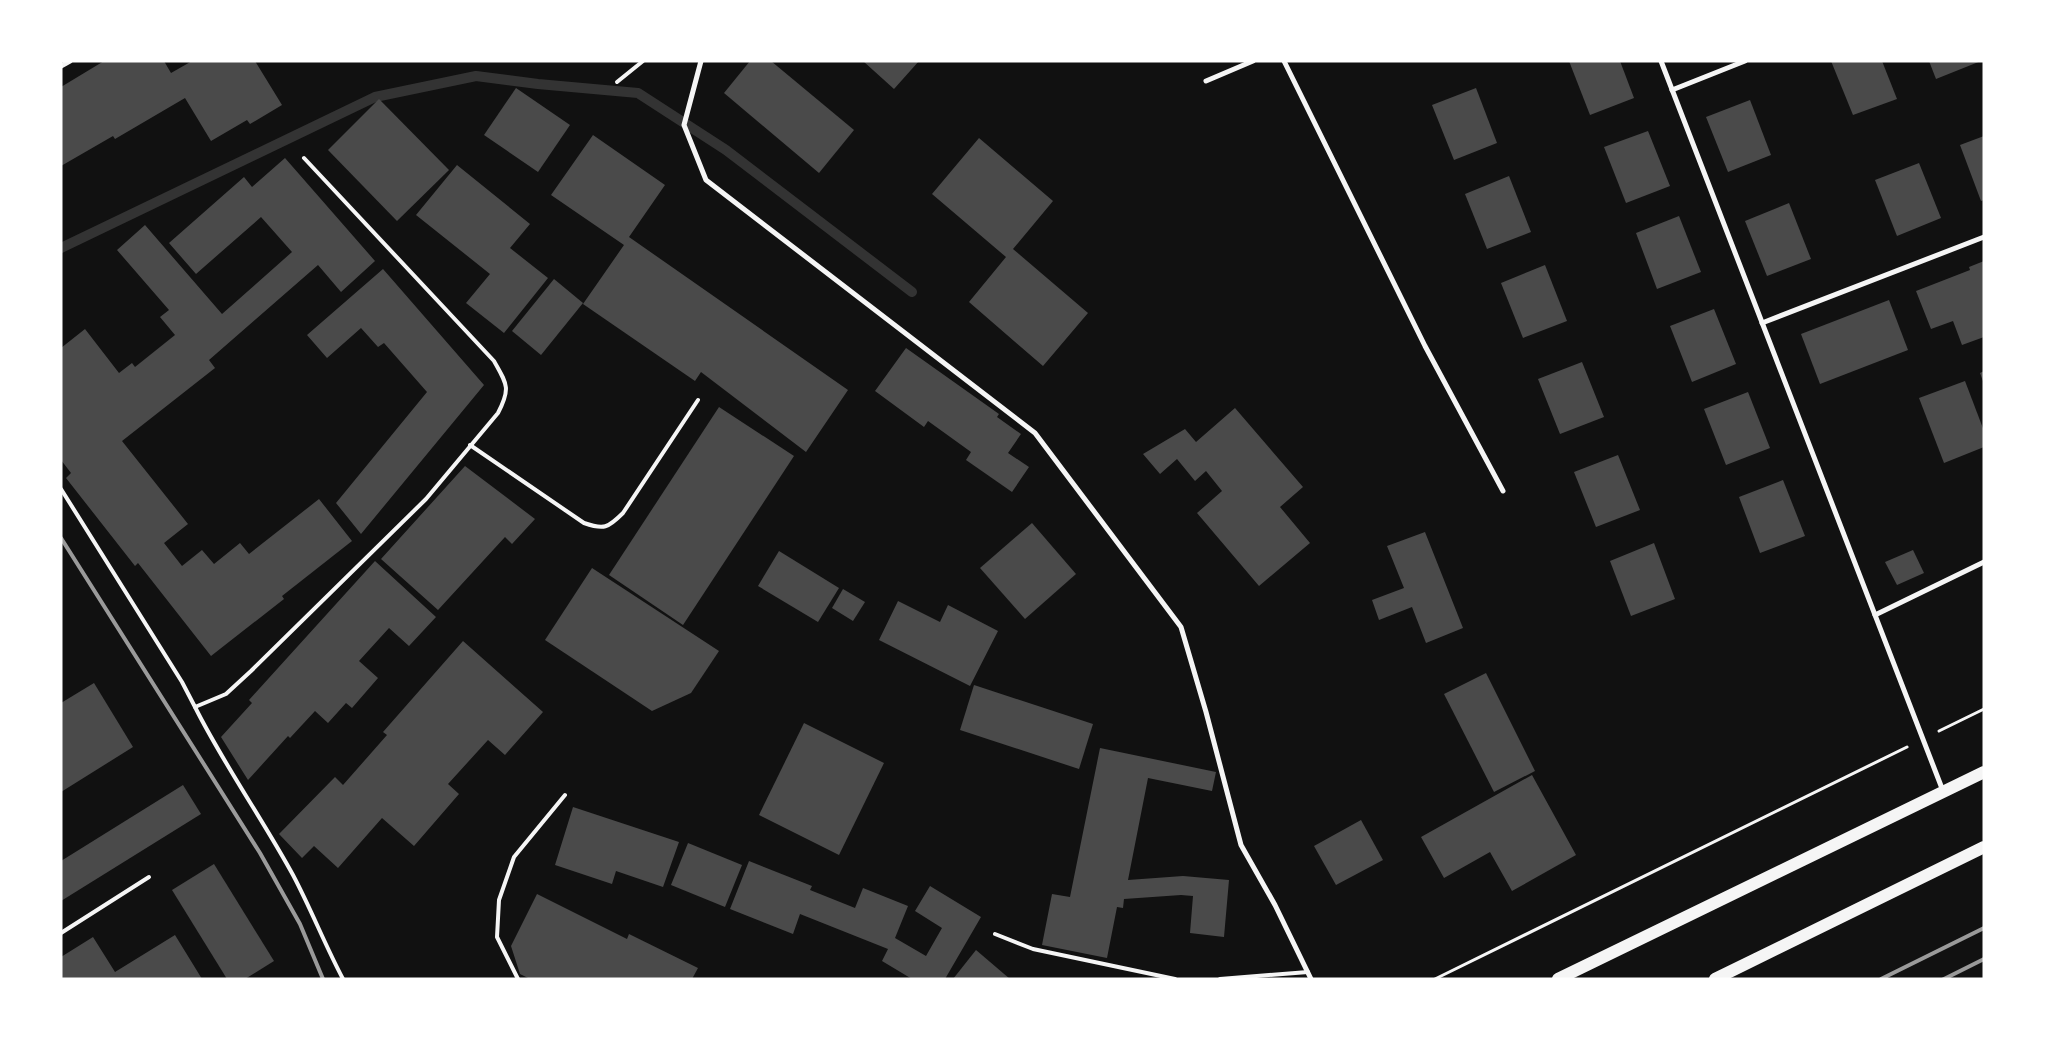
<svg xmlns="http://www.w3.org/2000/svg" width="2045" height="1040" font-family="'DM Sans',sans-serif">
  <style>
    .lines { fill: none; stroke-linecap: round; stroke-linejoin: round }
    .stream { stroke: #333; stroke-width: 10 }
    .building { fill: #4a4a4a }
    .path { stroke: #f5f5f5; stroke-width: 3 }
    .service { stroke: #f5f5f5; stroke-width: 4 }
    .minor { stroke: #f5f5f5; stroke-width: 5 }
    .primary { stroke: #f5f5f5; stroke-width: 12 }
    .rail { stroke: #9a9a9a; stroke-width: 4 }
  </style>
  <rect width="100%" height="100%" fill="#111"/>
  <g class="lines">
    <polyline class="stream" points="61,248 375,97 476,76 538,84 638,93 726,150 912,292"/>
  </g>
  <g class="building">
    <polygon points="104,61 164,61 171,73 192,61 255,61 282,105 250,124 247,120 211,141 185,98 115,139 113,136 61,166 61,87"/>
    <polygon points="750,61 771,61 854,130 819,173 724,93"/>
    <polygon points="863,61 919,61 894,89"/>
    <polygon points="1569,61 1620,61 1634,98 1590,115"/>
    <polygon points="1831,61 1882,61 1897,99 1853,115"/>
    <polygon points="1929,61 1981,61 1936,79"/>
    <polygon points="516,88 570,125 538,172 484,135"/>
    <polygon points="1476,88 1497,143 1454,160 1432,105"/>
    <polygon points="379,99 449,170 397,221 328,150"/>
    <polygon points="1750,100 1771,155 1728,172 1706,117"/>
    <polygon points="1648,131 1670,186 1626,203 1604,147"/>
    <polygon points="593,135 665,185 629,237 848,390 806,452 701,372 695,381 583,304 624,245 551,195"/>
    <polygon points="1984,136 1984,200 1981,201 1960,145"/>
    <polygon points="979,138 1053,201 1013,249 1088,313 1043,366 969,302 1006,257 932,194"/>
    <polygon points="285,158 375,261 341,292 318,265 209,360 215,368 122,441 188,524 164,543 182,566 202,550 214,564 240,543 249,554 319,499 352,541 282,596 284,599 211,656 138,563 135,566 66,478 71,473 61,460 61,348 85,329 119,373 132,363 135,367 175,335 160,317 169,310 117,250 145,225 222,314 292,252 261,217 196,274 169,243 244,177 252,187"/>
    <polygon points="1919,163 1941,218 1897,236 1875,180"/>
    <polygon points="457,165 530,224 510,248 548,278 504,333 466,303 490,274 416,215"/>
    <polygon points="1509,176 1531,232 1487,249 1465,194"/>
    <polygon points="1789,203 1811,259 1767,276 1745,221"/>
    <polygon points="1679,216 1701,272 1657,289 1636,233"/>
    <polygon points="1984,261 1984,337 1962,345 1953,321 1931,329 1916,291 1970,270 1969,267"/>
    <polygon points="1545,265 1567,321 1523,338 1501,283"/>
    <polygon points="383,269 484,385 361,534 336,503 427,392 384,343 378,347 361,328 327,358 307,335"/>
    <polygon points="554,279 583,303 541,355 512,331"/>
    <polygon points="1889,300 1908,350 1820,384 1801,334"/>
    <polygon points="1714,309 1736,364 1692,382 1670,326"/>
    <polygon points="906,348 999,414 997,417 1021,434 1008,453 1029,467 1012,492 966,460 971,452 928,421 924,427 875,391"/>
    <polygon points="1582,362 1604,417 1560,434 1538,379"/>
    <polygon points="1984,371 1984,384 1980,373"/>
    <polygon points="1965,381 1984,431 1984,447 1944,463 1919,398"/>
    <polygon points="1748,392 1770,448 1726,465 1704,409"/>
    <polygon points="719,407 794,456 683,625 609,575"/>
    <polygon points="1235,408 1303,487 1280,507 1310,543 1259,586 1197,513 1222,491 1206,471 1195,481 1177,459 1160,474 1143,454 1185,429 1196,442"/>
    <polygon points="1618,455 1640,510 1596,527 1574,472"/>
    <polygon points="465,466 535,519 512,544 505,537 438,610 381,559"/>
    <polygon points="1783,480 1805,536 1760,553 1739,497"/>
    <polygon points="1032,523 1076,574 1025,619 980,568"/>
    <polygon points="1425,532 1463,628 1426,643 1412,607 1379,620 1372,600 1404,588 1387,546"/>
    <polygon points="1654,543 1675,599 1631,616 1610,561"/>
    <polygon points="1913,550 1924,573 1897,585 1885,562"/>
    <polygon points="779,551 839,588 818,622 758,586"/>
    <polygon points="375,561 436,617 409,646 389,628 359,661 378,678 352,708 346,703 328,723 315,711 290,738 288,736 248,780 221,737 252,703 249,700"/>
    <polygon points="592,568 719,651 691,693 652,711 545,640"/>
    <polygon points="843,589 865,602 853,621 832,608"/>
    <polygon points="898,601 940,622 948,605 998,631 970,686 879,640"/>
    <polygon points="463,641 543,712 505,755 488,740 448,784 459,794 414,846 382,818 338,868 314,846 302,858 279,834 335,777 343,785 387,735 383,732"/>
    <polygon points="1486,673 1535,771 1494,792 1444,694"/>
    <polygon points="94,683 133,747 61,792 61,703"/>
    <polygon points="974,685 1093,724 1079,769 960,730"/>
    <polygon points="804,723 884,763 839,855 759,815"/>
    <polygon points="1100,748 1216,772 1212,791 1148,778 1128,880 1183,876 1229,880 1224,937 1190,933 1193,896 1181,895 1124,899 1123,908 1117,907 1107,958 1042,945 1052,894 1070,897"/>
    <polygon points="1532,775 1576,855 1512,891 1490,852 1444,878 1421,837"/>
    <polygon points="183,785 201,814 61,901 61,861"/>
    <polygon points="573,807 679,842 663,887 616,871 612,884 555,865"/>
    <polygon points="1361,820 1383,860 1336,885 1314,846"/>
    <polygon points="688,843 742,865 725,907 671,885"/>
    <polygon points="749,861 812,886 810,890 855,908 863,888 908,906 895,938 926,956 942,928 915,911 930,886 981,917 945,979 912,979 882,961 888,949 800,914 793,934 730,909"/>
    <polygon points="214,864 274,961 245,979 227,979 172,890"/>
    <polygon points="537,894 627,939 629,934 698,968 692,979 530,979 520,974 511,946"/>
    <polygon points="175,935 202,979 61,979 61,957 93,937 115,972"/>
    <polygon points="976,950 1010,979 953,979"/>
  </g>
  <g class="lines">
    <g class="path">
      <polyline points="1939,731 1984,709"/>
      <polyline points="1435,979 1907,747"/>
    </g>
    <g class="service">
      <polyline points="617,82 643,61"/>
      <path d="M470,445L584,523C604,530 608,528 623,513L698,400"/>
      <path d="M61,489L182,682L195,707L226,694L251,671L426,499L498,413C511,388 507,384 494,361L304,158"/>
      <path d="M195,707C224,765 262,818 293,875C311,909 325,945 343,979"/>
      <polyline points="61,933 149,877"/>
      <polyline points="995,934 1033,949 1175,979"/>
      <polyline points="518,979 497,937 499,900 514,857 565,795"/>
      <polyline points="1220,979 1308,972"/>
    </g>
    <g class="minor">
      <polyline points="701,61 684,125 706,180 1035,433 1181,627 1206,712 1241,845 1275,905 1311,979"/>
      <polyline points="1284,61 1425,346 1503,491"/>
      <polyline points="1661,61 1943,791"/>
      <polyline points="61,66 70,61"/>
      <polyline points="1206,81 1253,61"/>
      <polyline points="1672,90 1745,61"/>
      <polyline points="1762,323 1984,237"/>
      <polyline points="1875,615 1984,562"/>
    </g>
    <g class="primary">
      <polyline points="1558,979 1984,772"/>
      <polyline points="1715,979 1984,847"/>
    </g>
    <g class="rail">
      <polyline points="61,538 260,853 300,924 323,979"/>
      <polyline points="1881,979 1984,928"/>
      <polyline points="1944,979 1984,959"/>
    </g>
  </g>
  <rect width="2045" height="1040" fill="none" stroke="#ffffff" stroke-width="125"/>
</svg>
